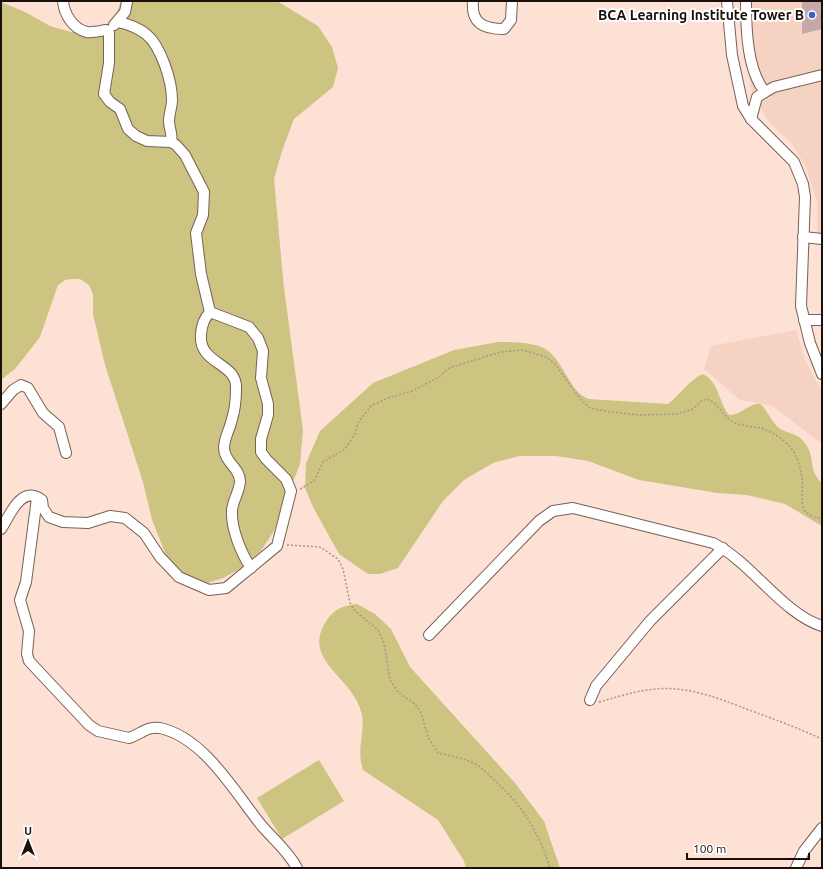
<svg xmlns="http://www.w3.org/2000/svg" width="823" height="869" font-family="Ubuntu,sans-serif">
  <style>
    .built { fill: #f6d2c2 }
    .green { fill: #cec482 }
    .building { fill: #c6a8a8 }
    .lines { fill: none; stroke-linecap: round; stroke-linejoin: round }
    .minor-casing { stroke: #776055; stroke-width: 12 }
    .path { stroke: #aa948b; stroke-width: 1.5; stroke-dasharray: 2 2; stroke-linecap: butt }
    .minor { stroke: #fff; stroke-width: 10 }
    .poi-dot { fill: #3461d0; stroke: #fff; stroke-width: 1.5 }
    .labels { text-anchor: middle; dominant-baseline: central; stroke-width: 4; stroke-linejoin: round; paint-order: stroke }
    .poi-label { font-size: 14px; font-weight: bold; fill: #190f0b; stroke: #fff; text-anchor: end }
  </style>
  <rect width="100%" height="100%" fill="#fee1d5"/>
  <g class="built">
    <polygon points="743,1 822,1 822,241 817,239 817,202 806,167 792,144 768,121 751,90"/>
    <polygon points="796,330 805,360 822,392 822,441 819,442 773,406 740,400 704,369 711,346"/>
  </g>
  <g class="green">
    <polygon points="121,1 277,1 318,26 332,47 338,68 333,87 294,119 282,151 274,179 284,288 303,430 300,464 274,531 260,552 240,569 223,578 208,583 180,575 168,560 152,520 143,482 105,365 93,314 93,294 89,285 80,279 72,279 65,280 58,285 40,337 15,369 1,380 1,2 25,12 50,26 71,32 95,30 106,25 115,17"/>
    <path d="M498,342C511,342 535,342 547,350C564,362 570,393 589,399L668,404C680,395 690,379 703,374C719,382 719,403 729,415C743,415 750,402 760,404C763,404 773,423 778,427C788,436 800,430 809,450C814,463 810,472 822,483V526L785,504L747,495L717,493L639,480L588,461L556,456H520L493,463L464,480L443,501L398,568L380,574H368L339,554L314,509L305,488L306,463L320,431L373,383L454,350Z"/>
    <path d="M357,604L375,614L391,629L410,667L515,783L544,821L560,868H466L464,861L438,820L363,770C356,749 365,734 362,715C355,677 299,661 327,620C335,608 343,606 357,604Z"/>
    <polygon points="319,760 344,801 282,839 257,798"/>
  </g>
  <polygon class="building" points="802,1 822,1 822,29 802,34"/>
  <g class="lines">
    <defs>
      <g id="minor">
        <path d="M473,1C471,23 483,29 504,29L511,20L512,1"/>
        <polyline points="727,1 732,55 743,106 751,119 794,162 803,184 805,197 801,306 810,343 822,374"/>
        <path d="M746,1C746,29 747,70 765,92L774,87L822,75"/>
        <path d="M118,22C128,24 137,27 146,34C161,46 172,81 172,100C172,107 169,114 169,121C169,129 173,134 171,142"/>
        <polyline points="114,25 125,12 127,2"/>
        <polyline points="751,119 757,97 765,92"/>
        <polyline points="803,237 822,239"/>
        <path d="M210,312C204,319 202,324 201,334C198,365 238,362 236,389C236,398 235,410 232,419C230,429 224,438 224,448C224,462 240,468 240,481C240,490 233,500 232,510C231,529 241,553 251,568"/>
        <polyline points="804,320 822,320"/>
        <polyline points="1,404 13,390 21,385 28,388 43,413 59,427 66,453"/>
        <path d="M37,498L26,582L20,600L29,631L27,654L29,661L89,725L98,731L129,738C141,734 147,726 160,728C205,738 235,793 262,826C274,840 288,851 297,868"/>
        <path d="M1,529C8,519 18,492 34,496C37,496 40,499 42,500L43,508L49,517L63,522L88,523L110,516L125,518L144,533L160,557L179,577L209,590L226,588L277,546L291,491L286,479L266,459L261,452V439L268,415V404L261,378L263,351L258,338L249,327L210,312L201,274L196,233L203,215L204,192L185,155L176,145L171,142L147,141L136,136L128,129L120,109L110,102L104,94L109,63V32L106,30C100,31 92,33 87,32C73,29 64,14 63,1"/>
        <path d="M429,635L539,521L553,511L573,508L713,543C751,562 783,614 822,626"/>
        <polyline points="590,700 596,686 650,621 723,548"/>
        <polyline points="796,868 804,851 822,828"/>
      </g>
    </defs>
    <use href="#minor" class="minor-casing"/>
    <g class="path">
      <path d="M300,489L314,481L323,462L345,449L355,434L358,423L371,406L388,398L412,391L439,377L449,368L501,352L523,350L546,357L555,364L581,400L590,408L605,411L637,415L677,414L693,409L701,401L707,399C721,406 719,411 729,419C739,428 755,425 766,430C777,434 791,445 796,456C799,462 801,472 802,479C804,498 795,516 822,518"/>
      <path d="M287,545L320,547L338,559L343,569L350,603L355,611L378,630L384,643L390,680L399,693L415,704L421,713L428,737L438,753C451,756 465,758 477,765C482,768 488,774 493,779C521,803 539,832 550,868"/>
      <path d="M599,702C617,697 635,691 655,689C688,686 718,698 749,710C774,719 798,728 822,739"/>
    </g>
    <use href="#minor" class="minor"/>
  </g>
  <circle class="poi-dot" cx="812" cy="15" r="4"/>
  <g class="labels">
    <g class="poi-label">
      <text x="804" y="15">BCA Learning Institute Tower B</text>
    </g>
  </g>
  <rect width="823" height="869" fill="none" stroke="#190f0b" stroke-width="4"/>
  <g transform="translate(28 841)" stroke="#ffffff" stroke-width="3" paint-order="stroke">
  <path d="M0-3L7 15L0 10L-7 15Z" fill="#190f0b"/>
  <text y="-6" font-size="11" font-weight="bold" text-anchor="middle" fill="#190f0b">U</text>
  </g>
  <path d="M687 853v6h122v-6" fill="none" stroke="#190f0b" stroke-width="2"/>
  <text x="693" y="853" font-size="12" fill="#190f0b" stroke="#ffffff" stroke-width="3" paint-order="stroke">100 m</text>
</svg>
